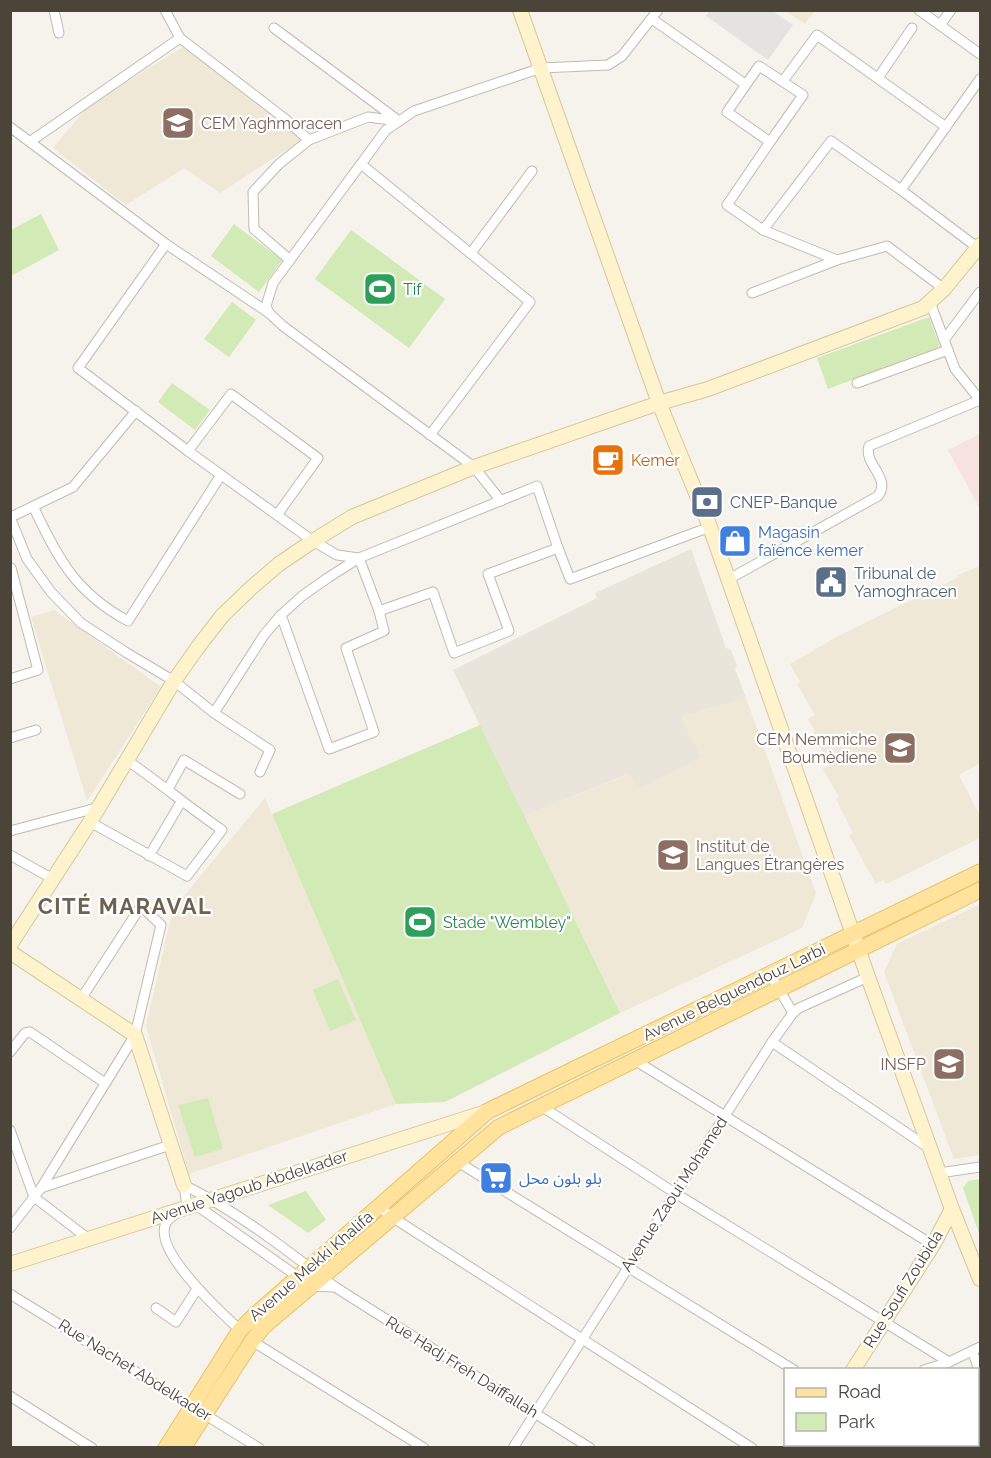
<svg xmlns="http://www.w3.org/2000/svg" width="991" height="1458" font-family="Raleway,'Noto Sans Arabic',sans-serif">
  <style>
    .residential { fill: #eae5da }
    .education { fill: #efe8d6 }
    .medical { fill: #f6e3e0 }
    .green { fill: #d2eab5 }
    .parking { fill: #e5e3e0 }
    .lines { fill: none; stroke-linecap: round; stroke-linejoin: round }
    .street-casing { stroke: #c2bbae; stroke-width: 11 }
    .secondary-casing { stroke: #d6c79b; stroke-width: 16 }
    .primary-casing { stroke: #e6c16a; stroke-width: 17 }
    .street { stroke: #fff; stroke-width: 9 }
    .secondary { stroke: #fff3cd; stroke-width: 14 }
    .primary { stroke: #ffe39c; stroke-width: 15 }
    .labels { text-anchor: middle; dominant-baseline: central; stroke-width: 4.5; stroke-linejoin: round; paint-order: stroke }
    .education-label { font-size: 16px; fill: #785e54; stroke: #fff; text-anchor: start }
    .leisure-label { font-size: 16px; fill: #27864d; stroke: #fff; text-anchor: start }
    .food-label { font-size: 16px; fill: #c56008; stroke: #fff; text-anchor: start }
    .service-label { font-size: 16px; fill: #4e5e75; stroke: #fff; text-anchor: start }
    .shop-label { font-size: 16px; fill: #366cbe; stroke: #fff; text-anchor: start }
    .street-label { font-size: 16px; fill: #4b4439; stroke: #fff }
    .district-label { font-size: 22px; font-weight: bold; letter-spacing: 1.5px; fill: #6e6250; stroke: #fff }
  </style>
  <rect width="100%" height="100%" fill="#f6f3ec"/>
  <polygon class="residential" points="691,549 726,648 731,650 737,666 735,669 746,698 681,717 702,758 638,789 628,774 524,816 453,670 597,598 595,593"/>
  <g class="education">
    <polygon points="785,11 815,11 805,24"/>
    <polygon points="183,47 303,139 220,193 184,168 126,205 53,148 88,106"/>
    <polygon points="980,566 980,763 959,775 980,816 980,838 886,884 883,880 876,884 849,835 853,833 836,799 839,797 823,769 829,765 813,733 815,731 808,719 815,715 797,684 800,682 790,664 842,634 959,577 958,575"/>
    <polygon points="54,610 161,687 87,801 31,617"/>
    <polygon points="746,698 816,893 802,928 620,1013 524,816 629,774 638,789 702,758 681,717"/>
    <polygon points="265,798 396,1104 189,1174 146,1026 173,909"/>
    <polygon points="980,904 980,1155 954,1159 884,972 897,944"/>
  </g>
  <polygon class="medical" points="980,434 980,509 948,450"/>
  <g class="green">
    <polygon points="41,214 59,250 11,276 11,230"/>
    <polygon points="234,224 282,260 259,292 211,256"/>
    <polygon points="351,230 445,299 409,348 315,279"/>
    <polygon points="232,302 256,320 229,357 204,339"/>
    <polygon points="929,317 940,347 828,389 817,358"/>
    <polygon points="172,383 210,410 195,430 158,402"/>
    <polygon points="480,725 620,1013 445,1102 396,1104 272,814"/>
    <polygon points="338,979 356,1020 330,1031 313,990"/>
    <polygon points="208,1098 223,1149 195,1157 178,1105"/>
    <polygon points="980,1179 980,1236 963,1188 968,1181"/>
    <polygon points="306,1191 326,1220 308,1233 268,1205"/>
  </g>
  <polygon class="parking" points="710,10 773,11 793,25 768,60 706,16"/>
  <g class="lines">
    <defs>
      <g id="street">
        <polyline points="54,10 59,33"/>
        <polyline points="165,10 180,38"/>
        <polyline points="919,10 980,54"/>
        <polyline points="652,19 745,84"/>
        <polyline points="940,25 951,10"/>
        <polyline points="274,28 399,121 368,117 309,140 279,164 253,192 254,229 290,260"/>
        <polyline points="878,78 912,28"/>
        <polyline points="783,81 817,35 946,127"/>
        <polyline points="10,127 166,244 269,313"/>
        <polyline points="31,141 180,38 284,118 309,140"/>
        <polyline points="361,164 530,302 430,435"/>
        <polyline points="901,190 831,141 763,230 837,260 887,246 944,289"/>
        <polyline points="763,230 727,205 770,142 727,112 759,66 803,95 770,142"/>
        <polyline points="166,244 78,368 188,451 313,541 337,555 359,558 379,611 384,631 346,648 374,732 329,749 281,615"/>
        <polyline points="978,248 901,190 980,79"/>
        <polyline points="471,253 532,171"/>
        <polyline points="752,293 837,260"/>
        <polyline points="930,302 955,369 980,400"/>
        <polyline points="944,340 980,292"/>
        <polyline points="857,383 948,350"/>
        <polyline points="188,451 231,394 318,458 277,515"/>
        <polyline points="501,501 474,467 283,326 269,313 266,306 273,283 386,130 414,111 541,68 608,65 622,56 658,10"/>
        <path d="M33,506C58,559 76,593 128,621L221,475"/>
        <polyline points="10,517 27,559 51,592 81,623 127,653 174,681 214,713 270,750 260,772"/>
        <polyline points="11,517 73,487 136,411"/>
        <path d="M729,579L878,496C892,478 863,464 869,446L980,400"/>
        <polyline points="379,611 433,592 454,653 509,631 488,574 558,548 570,579 710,527"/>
        <polyline points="10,679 38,670 11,568"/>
        <polyline points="214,713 264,635 281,615 302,596 329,577 359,558 537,486 558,548"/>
        <polyline points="10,738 36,730"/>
        <polyline points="168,789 184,760 240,794"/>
        <path d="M90,822L187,876L222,830C190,808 160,783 128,761"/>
        <polyline points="10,831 100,807"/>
        <polyline points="10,855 53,879"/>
        <polyline points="149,856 181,802"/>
        <polyline points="770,974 793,1013"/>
        <polyline points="772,1042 929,1148"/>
        <polyline points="10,1052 25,1033 30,1032 105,1083"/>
        <polyline points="636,1061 933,1245"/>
        <polyline points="541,1106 675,1193 949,1362"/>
        <polyline points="10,1130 34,1197 90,1240"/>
        <polyline points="458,1162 794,1370"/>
        <polyline points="939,1173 980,1167"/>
        <path d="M184,1185C238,1212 287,1250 335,1287L590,1448"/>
        <path d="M184,1185L187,1206C181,1211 169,1217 166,1223C152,1251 222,1313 240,1330"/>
        <polyline points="41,1188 170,1145"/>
        <polyline points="196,1205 311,1286 335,1287"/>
        <polyline points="379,1207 392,1217 752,1448"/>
        <polyline points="10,1228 41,1188 135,1035 161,925 141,906 81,999"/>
        <polyline points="10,1294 259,1448"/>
        <polyline points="156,1308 176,1322 197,1289"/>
        <polyline points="252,1341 424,1448"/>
        <polyline points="972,1351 980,1372"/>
        <polyline points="924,1370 949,1362 980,1347"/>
        <polyline points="10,1396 92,1448"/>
        <polyline points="914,1444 919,1448"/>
        <polyline points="513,1448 772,1042 793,1013 799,1008 868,977"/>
      </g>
      <g id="secondary">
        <polyline points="520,10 659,403 710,527 868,977 952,1209 980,1279"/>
        <polyline points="10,945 90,822 174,681 198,647 222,616 251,588 279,564 313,541 352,517 474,467 659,403 708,389 923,308 944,289 980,245"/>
        <polyline points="10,952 135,1035 184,1185"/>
        <polyline points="10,1264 486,1112"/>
        <polyline points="853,1370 933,1245 952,1209"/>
        <polyline points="802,1448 804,1444"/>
      </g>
      <g id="primary">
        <polyline points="166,1448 240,1330 255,1315 488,1111 980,872"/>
        <polyline points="183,1448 252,1341 264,1326 499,1127 980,890"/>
      </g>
    </defs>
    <use href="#street" class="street-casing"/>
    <use href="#secondary" class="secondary-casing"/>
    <use href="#primary" class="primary-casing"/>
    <use href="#street" class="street"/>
    <use href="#secondary" class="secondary"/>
    <use href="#primary" class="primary"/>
  </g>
  <defs>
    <symbol id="school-square" viewBox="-11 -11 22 22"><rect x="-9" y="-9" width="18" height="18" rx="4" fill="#8d6e63" stroke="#fff"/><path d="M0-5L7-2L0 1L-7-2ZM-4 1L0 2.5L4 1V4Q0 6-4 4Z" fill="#fff"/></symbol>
    <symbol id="stadium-square" viewBox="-11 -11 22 22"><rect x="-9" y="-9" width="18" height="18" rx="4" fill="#2e9e5b" stroke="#fff"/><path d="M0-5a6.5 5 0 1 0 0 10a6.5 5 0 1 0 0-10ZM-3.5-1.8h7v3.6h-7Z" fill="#fff"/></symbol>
    <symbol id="cafe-square" viewBox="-11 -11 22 22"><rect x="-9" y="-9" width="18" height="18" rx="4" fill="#e8710a" stroke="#fff"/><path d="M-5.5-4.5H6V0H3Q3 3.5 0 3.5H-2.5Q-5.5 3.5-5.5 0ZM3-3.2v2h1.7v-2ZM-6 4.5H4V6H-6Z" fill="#fff"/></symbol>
    <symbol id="bank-square" viewBox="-11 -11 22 22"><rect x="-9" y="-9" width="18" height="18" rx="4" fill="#5c6f8a" stroke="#fff"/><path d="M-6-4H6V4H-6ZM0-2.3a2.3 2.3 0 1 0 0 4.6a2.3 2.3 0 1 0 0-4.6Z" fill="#fff"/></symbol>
    <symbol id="shop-square" viewBox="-11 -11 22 22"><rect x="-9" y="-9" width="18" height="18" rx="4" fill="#3f7fe0" stroke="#fff"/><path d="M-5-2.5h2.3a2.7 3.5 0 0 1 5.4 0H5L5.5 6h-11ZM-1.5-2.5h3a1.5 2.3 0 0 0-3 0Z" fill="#fff"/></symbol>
    <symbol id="civic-square" viewBox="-11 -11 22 22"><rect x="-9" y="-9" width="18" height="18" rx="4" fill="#5c6f8a" stroke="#fff"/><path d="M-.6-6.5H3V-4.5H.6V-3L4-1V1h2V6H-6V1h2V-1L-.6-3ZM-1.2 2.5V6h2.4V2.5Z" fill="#fff"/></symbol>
    <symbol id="university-square" viewBox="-11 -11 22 22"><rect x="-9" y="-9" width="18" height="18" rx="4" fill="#8d6e63" stroke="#fff"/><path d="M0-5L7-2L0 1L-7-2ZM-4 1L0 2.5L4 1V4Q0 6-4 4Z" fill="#fff"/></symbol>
    <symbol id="supermarket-square" viewBox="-11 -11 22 22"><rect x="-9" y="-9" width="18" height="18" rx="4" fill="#3f7fe0" stroke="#fff"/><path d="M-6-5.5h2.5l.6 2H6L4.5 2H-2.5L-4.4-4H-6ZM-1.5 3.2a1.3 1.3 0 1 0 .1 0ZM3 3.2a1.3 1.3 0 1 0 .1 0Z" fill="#fff"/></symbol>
  </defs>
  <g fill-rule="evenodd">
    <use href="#school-square" x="159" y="104" width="38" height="38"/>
    <use href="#stadium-square" x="361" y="270" width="38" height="38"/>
    <use href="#cafe-square" x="589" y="441" width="38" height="38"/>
    <use href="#bank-square" x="688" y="483" width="38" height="38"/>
    <use href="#shop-square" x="716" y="522" width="38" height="38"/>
    <use href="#civic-square" x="812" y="563" width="38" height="38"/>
    <use href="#school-square" x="881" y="729" width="38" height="38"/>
    <use href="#university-square" x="654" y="836" width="38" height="38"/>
    <use href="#stadium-square" x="401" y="903" width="38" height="38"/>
    <use href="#university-square" x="930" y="1045" width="38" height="38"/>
    <use href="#supermarket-square" x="477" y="1159" width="38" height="38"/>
  </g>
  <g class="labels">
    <g class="education-label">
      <text x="201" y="123">CEM Yaghmoracen</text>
      <text x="877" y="739" text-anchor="end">CEM Nemmiche<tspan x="877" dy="18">Boumèdiene</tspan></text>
      <text x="696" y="846">Institut de<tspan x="696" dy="18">Langues Étrangères</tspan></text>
      <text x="926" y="1064" text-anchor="end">INSFP</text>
    </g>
    <g class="leisure-label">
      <text x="403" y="289">Tif</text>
      <text x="443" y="922">Stade "Wembley"</text>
    </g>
    <g class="food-label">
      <text x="631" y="460">Kemer</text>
    </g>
    <g class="service-label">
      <text x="730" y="502">CNEP-Banque</text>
      <text x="854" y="573">Tribunal de<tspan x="854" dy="18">Yamoghracen</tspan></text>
    </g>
    <g class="shop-label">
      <text x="758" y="532">Magasin<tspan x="758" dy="18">faïence kemer</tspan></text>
      <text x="519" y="1178">بلو بلون محل</text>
    </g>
    <g class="street-label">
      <text transform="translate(734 992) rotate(-26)">Avenue Belguendouz Larbi</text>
      <text transform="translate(249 1187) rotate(-18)">Avenue Yagoub Abdelkader</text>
      <text transform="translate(674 1194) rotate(-57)">Avenue Zaoui Mohamed</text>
      <text transform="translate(311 1266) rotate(-41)">Avenue Mekki Khalifa</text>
      <text transform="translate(903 1289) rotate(-58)">Rue Soufi Zoubida</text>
      <text transform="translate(462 1367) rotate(32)">Rue Hadj Freh Daiffallah</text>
      <text transform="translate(135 1370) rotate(32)">Rue Nachet Abdelkader</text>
    </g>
    <g class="district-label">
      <text x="125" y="906">CITÉ MARAVAL</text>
    </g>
  </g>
  <rect width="991" height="1458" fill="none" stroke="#4b4439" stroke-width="24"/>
  <rect x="784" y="1368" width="195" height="78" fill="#ffffff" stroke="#b7b4b0" stroke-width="1.5"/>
  <rect x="796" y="1388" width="30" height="9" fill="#ffe39c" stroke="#b7b4b0" stroke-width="1.5"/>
  <text x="838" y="1398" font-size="18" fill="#4b4439">Road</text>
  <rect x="796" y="1413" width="30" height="18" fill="#d2eab5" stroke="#b7b4b0" stroke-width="1.5"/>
  <text x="838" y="1428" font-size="18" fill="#4b4439">Park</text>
</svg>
